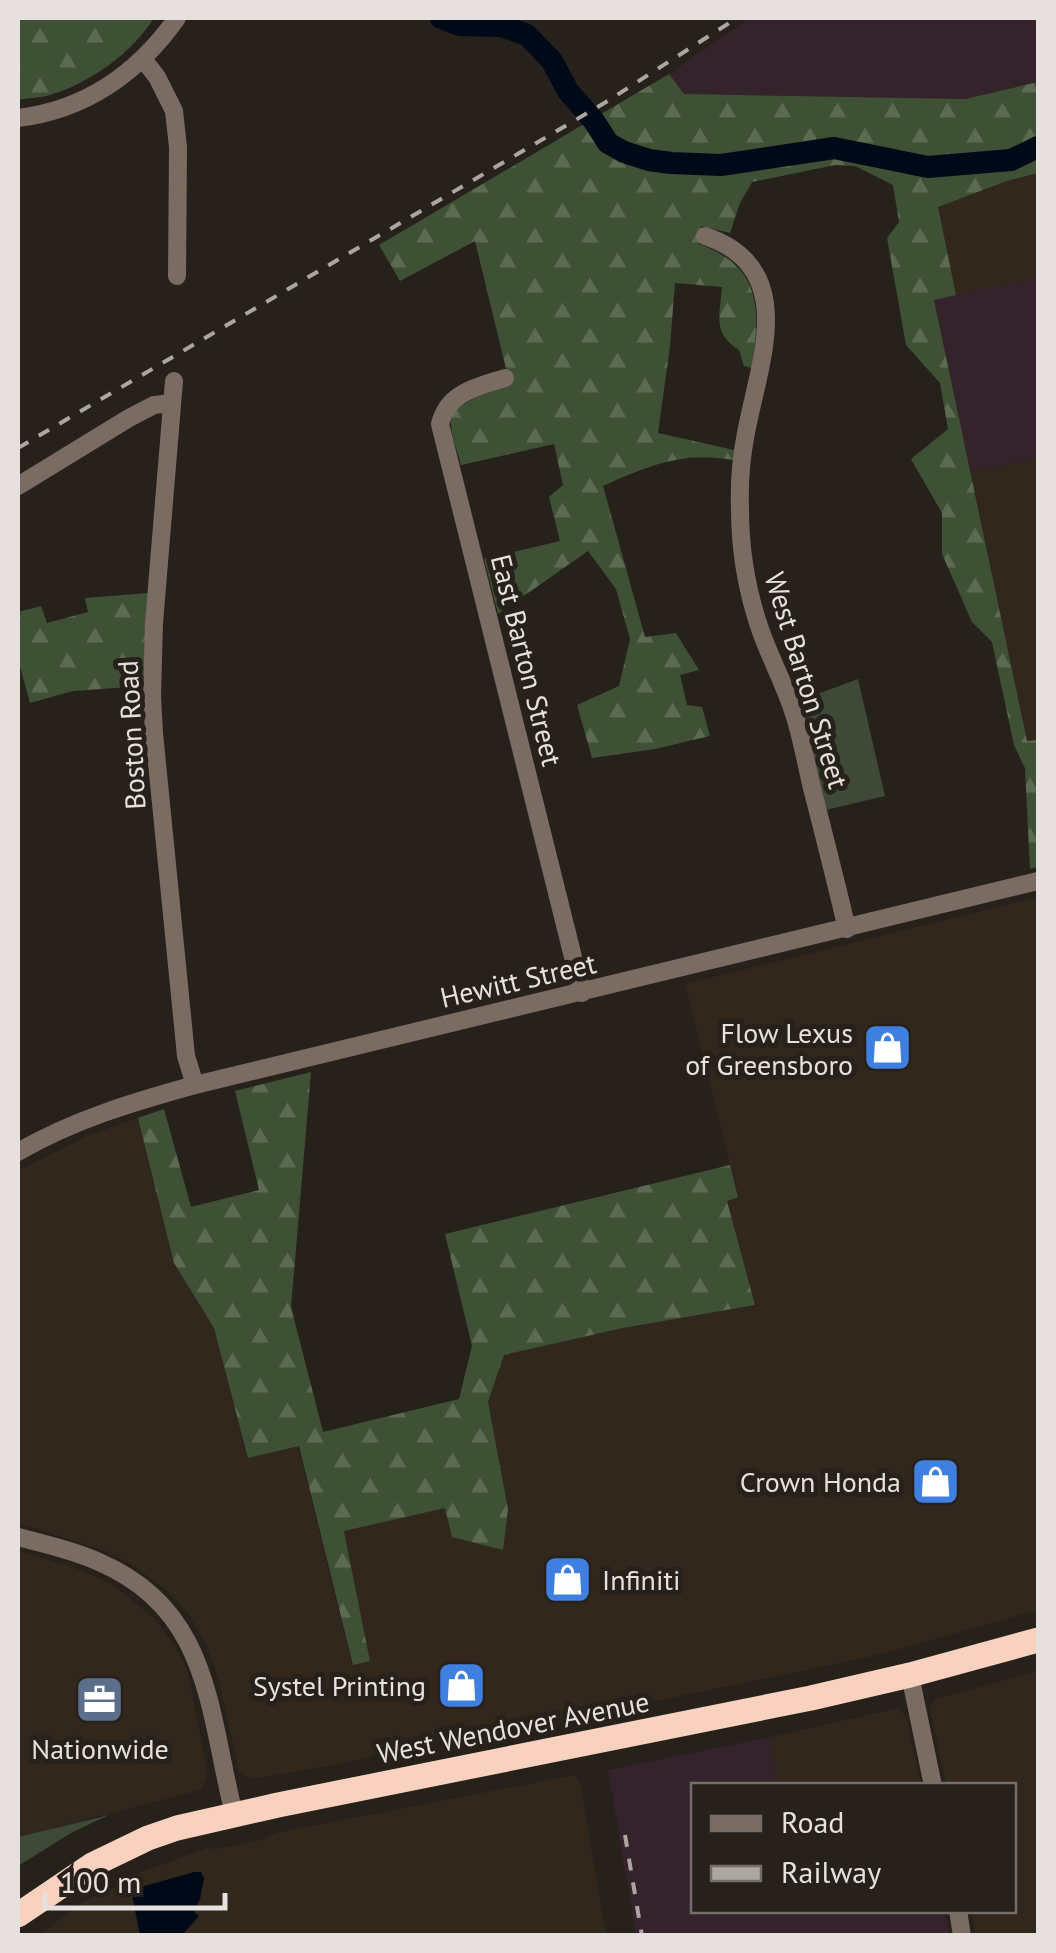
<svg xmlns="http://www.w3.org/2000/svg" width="1056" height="1953" font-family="'PT Sans',sans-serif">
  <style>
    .built { fill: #31271c }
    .industrial { fill: #35232b }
    .green { fill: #3e4937 }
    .forest { fill: url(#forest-firs) }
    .water { fill: #000917 }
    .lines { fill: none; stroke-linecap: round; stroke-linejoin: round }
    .river { stroke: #000917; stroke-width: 22 }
    .minor { stroke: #7a6b63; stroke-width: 18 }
    .highway { stroke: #f8d2be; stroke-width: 25 }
    .rail { stroke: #aba6a2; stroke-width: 4; stroke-dasharray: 12 12; stroke-linecap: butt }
    .labels { text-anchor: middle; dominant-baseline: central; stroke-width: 10; stroke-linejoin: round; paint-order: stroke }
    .street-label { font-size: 28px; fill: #e6e1de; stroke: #27211b }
    .poi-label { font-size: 28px; fill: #e6e1de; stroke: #27211b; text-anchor: end }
  </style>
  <defs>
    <pattern id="forest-firs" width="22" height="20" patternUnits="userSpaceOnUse" patternTransform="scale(2.5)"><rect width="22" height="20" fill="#3f5134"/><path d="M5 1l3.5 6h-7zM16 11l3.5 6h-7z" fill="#5b6a51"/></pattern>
  </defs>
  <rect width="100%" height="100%" fill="#27211b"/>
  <g class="built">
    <polygon points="1038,173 1038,278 956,295 938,207 1007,181"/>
    <polygon points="1038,458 1038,740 1027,742 969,472"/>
    <polygon points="1038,897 1038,1610 882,1654 826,1666 532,1727 375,1755 365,1759 261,1778 249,1778 239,1772 219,1681 208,1648 188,1613 165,1589 134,1566 103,1550 18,1523 18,1171 87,1136 138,1118 174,1263 214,1328 248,1458 298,1445 352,1664 370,1661 344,1531 445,1507 508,1509 488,1402 504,1355 623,1328 755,1305 727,1200 738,1196 685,984"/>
    <polygon points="18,1551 73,1567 109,1582 155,1619 175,1646 188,1672 208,1774 201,1790 18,1837"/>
    <polygon points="1038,1671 1038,1935 975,1935 971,1911 1014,1910 1014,1786 946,1785 930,1709 935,1699"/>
    <polygon points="899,1708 907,1719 921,1785 778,1785 770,1737"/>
    <polygon points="575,1775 580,1782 606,1935 39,1936 79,1904 123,1883 136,1874 207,1848 217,1849 265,1839 275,1833"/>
  </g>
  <g class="industrial">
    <polygon points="749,18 1038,18 1038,82 965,99 684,94 669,74"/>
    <polygon points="1038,278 1038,458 969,472 934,299"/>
    <polygon points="770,1737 778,1785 694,1786 694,1910 799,1910 800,1913 810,1910 945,1911 949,1935 636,1935 608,1770"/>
  </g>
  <g class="green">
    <polygon points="858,679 885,796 826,810 801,700"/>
    <polygon points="109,1815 71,1833 18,1866 18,1837"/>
  </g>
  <g class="forest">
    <path d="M18,18H154C132,53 90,83 50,95C40,98 28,98 18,100Z"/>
    <path d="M669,74L684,94L965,99L1038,82V173L1007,181L938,207L956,295L934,300L1027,741L1038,740V867L1030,869L1025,768L1014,745L992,642L972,622L942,554V513L911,459L948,429L940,383L906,345L887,238L899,222L893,185L855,166L835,165L752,182L740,203L730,233L701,226L699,244C763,267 760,310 752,368L744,366L739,350C712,333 720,315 722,287L675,283L670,346L658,433L734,450L733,460C683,451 648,466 603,486L645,637L676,633L699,670L680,675L687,705L702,707L710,736L655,749L592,758L577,705L619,686L630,639L616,589L588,551L498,614L484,559L560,541L549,497L563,485L554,444L461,465C458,452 451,437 451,424C449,402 494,391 510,385L475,241L400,281L379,245Z"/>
    <polygon points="148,593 143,686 73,691 30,703 18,659 18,612 41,606 47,623 88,612 85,598"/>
    <polygon points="311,1072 291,1307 323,1432 459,1399 472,1346 445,1234 730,1165 738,1197 727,1201 755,1305 623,1328 504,1355 488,1402 508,1509 503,1550 452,1537 445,1508 344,1531 370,1661 353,1665 299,1446 248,1458 214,1328 174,1263 138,1118 164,1109 191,1207 259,1190 235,1091"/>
  </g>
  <polygon class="water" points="194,1872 201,1872 204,1878 200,1899 194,1912 199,1916 182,1935 140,1935 131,1890"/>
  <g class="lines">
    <polyline class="river" points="441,18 460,25 501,26 527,35 552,61 568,91 594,121 608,143 624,152 649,160 671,163 721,165 834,148 928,167 1011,160 1038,147"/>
    <g class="minor">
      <polyline points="143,59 157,77 174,111 178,147 177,276"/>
      <path d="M18,118C85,110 138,73 177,18"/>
      <path d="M705,236C800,268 759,362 746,433C741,458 739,484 740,509C740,550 747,591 760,629C770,658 785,685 794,714C802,738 806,764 812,788C824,835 836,882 847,929"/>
      <path d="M505,378C477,387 448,392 440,424L582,993"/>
      <polyline points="174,381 154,623 152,696 154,733 186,1056 195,1085"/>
      <polyline points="18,486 129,418 154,405 172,403"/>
      <path d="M18,1152C73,1120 133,1102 195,1085L1038,881"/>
      <path d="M18,1537C44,1544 73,1550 99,1562C211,1610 208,1711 234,1814"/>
      <polyline points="910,1675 933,1786"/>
      <polyline points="958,1910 962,1936"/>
    </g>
    <polyline class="highway" points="18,1915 92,1865 148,1838 177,1828 278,1805 811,1698 910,1675 1038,1640"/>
    <g class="rail">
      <polyline points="18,448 606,102 737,18"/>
      <polyline points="625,1835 642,1936"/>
    </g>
  </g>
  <defs>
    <symbol id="shop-square" viewBox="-11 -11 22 22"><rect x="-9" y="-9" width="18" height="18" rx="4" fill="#3f7fe0" stroke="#27211b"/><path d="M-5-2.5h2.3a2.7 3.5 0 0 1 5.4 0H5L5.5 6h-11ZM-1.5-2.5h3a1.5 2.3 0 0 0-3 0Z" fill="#fff"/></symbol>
    <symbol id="office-square" viewBox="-11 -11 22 22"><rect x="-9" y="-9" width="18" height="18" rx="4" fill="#5c6f8a" stroke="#27211b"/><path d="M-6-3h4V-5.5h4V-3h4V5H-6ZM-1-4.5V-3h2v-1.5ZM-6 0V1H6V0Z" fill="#fff"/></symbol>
  </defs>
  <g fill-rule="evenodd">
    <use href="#shop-square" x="860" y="1020" width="55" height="55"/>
    <use href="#shop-square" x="908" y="1454" width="55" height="55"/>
    <use href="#shop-square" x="540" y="1552" width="55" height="55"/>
    <use href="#shop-square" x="434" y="1658" width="55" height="55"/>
    <use href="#office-square" x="72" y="1672" width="55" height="55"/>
  </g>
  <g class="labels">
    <g class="street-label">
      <text transform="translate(527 660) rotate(76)">East Barton Street</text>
      <text transform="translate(807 680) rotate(73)">West Barton Street</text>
      <text transform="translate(131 735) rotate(-93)">Boston Road</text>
      <text transform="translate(518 980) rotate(-13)">Hewitt Street</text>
      <text transform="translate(513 1727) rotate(-11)">West Wendover Avenue</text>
    </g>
    <g class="poi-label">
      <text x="853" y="1032">Flow Lexus<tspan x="853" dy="32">of Greensboro</tspan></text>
      <text x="901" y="1481">Crown Honda</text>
      <text x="602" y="1579" text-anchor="start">Infiniti</text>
      <text x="426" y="1685">Systel Printing</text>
      <text x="100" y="1748" text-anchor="middle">Nationwide</text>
    </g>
  </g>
  <rect width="1056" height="1953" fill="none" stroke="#e6e1de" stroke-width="40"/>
  <rect x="691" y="1783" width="325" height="130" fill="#27211b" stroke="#736e69" stroke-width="2.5"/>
  <rect x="711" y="1816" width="50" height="15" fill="#7a6b63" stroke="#736e69" stroke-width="2.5"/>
  <text x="781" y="1833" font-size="30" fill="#e6e1de">Road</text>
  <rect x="711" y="1866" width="50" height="15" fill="#aba6a2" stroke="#736e69" stroke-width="2.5"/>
  <text x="781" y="1883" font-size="30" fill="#e6e1de">Railway</text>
  <path d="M45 1893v15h180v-15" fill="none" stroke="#e6e1de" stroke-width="5"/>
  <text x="60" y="1893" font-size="30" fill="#e6e1de" stroke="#27211b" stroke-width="8" paint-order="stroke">100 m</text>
</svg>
